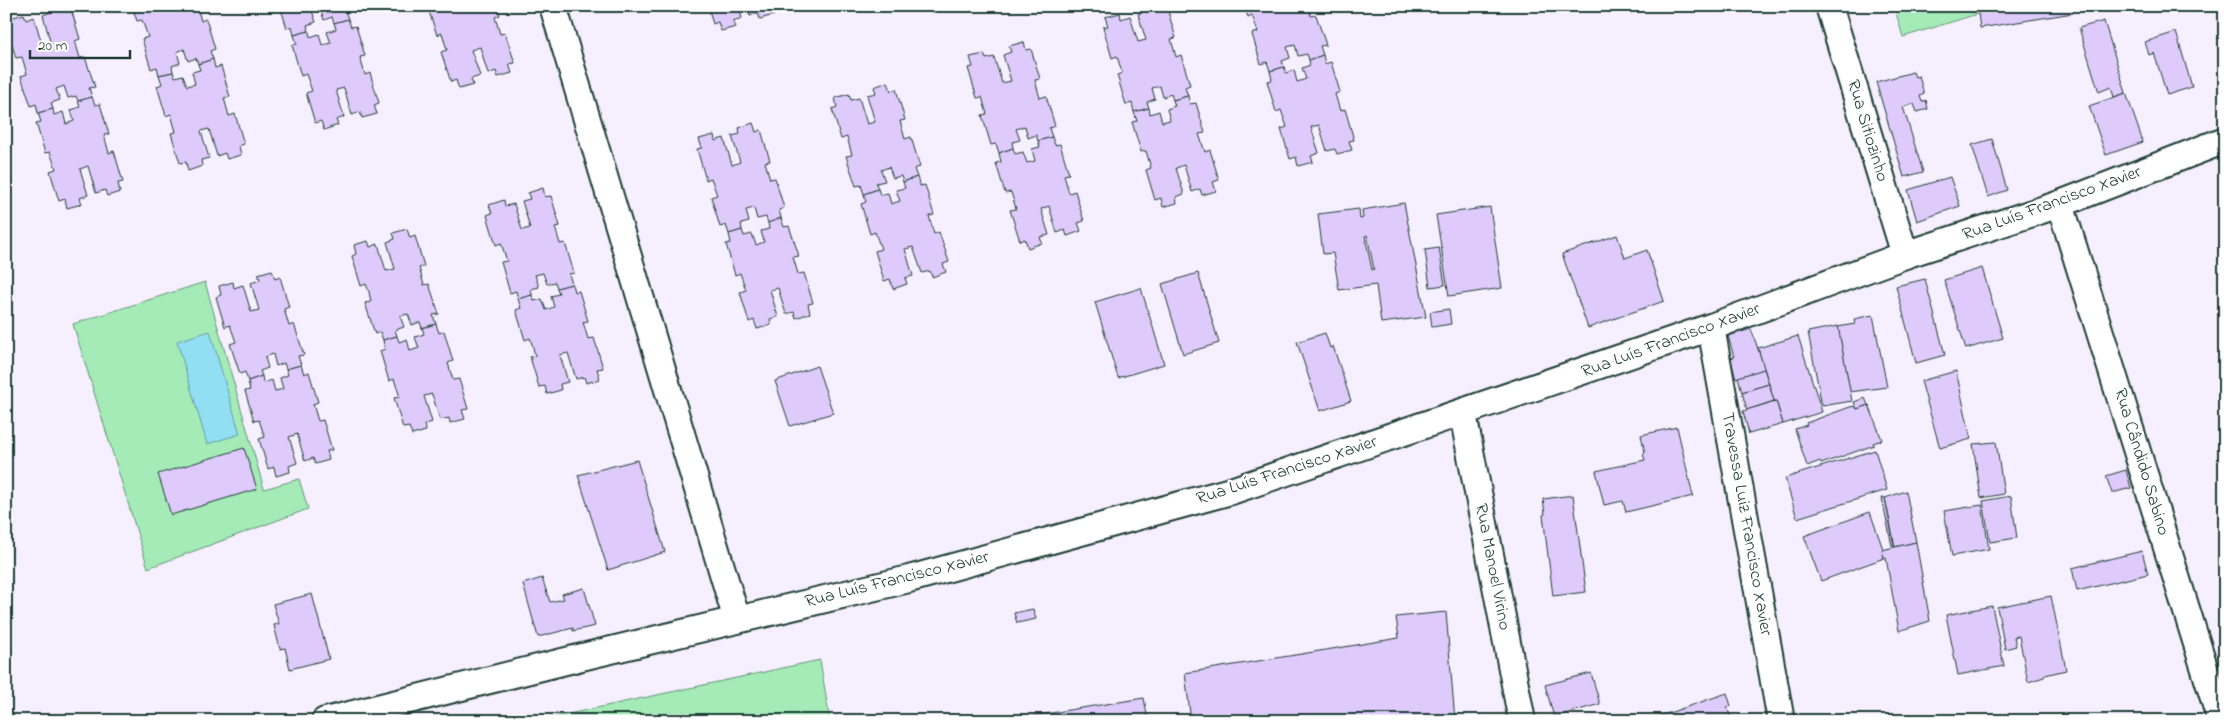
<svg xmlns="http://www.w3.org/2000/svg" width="2231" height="727" font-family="'Indie Flower',sans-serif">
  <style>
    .green { fill: #a5ebb7; stroke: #629476 }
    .water { fill: #92def2; stroke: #649ea6 }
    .building { fill: #decafb; stroke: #1f3d34; fill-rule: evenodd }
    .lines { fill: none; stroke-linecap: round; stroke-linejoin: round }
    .street-casing { stroke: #1f3d34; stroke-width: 30 }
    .street { stroke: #fff; stroke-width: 26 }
    .labels { text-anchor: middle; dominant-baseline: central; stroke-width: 4.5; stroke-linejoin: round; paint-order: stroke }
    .street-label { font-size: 18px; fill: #1f3d34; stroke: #fff }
  </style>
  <rect width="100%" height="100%" fill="#f5effe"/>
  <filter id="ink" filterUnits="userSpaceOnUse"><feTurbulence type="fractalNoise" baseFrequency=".02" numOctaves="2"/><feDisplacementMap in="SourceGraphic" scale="10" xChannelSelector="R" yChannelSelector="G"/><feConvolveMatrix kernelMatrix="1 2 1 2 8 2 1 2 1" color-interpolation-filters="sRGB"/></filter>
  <g filter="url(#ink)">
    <g class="green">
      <polygon points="1894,6 2003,6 1903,37"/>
      <polygon points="205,282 264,489 299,479 308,509 148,568 73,324"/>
      <polygon points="820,660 830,721 536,721"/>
    </g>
    <polygon class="water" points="210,331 240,434 207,444 177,341"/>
    <g class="building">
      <polygon points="64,6 66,11 71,9 80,39 75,41 80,58 85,57 95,87 89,88 92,97 78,101 76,96 68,98 64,86 56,89 60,100 51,103 53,109 38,113 36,104 31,106 21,76 27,74 22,57 16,58 7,28 12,27 10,18 24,14 26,20 34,17 42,44 50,41 43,15 51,12 49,7"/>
      <polygon points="132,6 197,6 201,21 206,19 215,49 210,51 213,59 198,64 196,58 188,61 184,49 177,52 180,63 172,66 173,72 159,75 157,67 151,69 142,39 148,37 142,20 137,21"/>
      <polygon points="280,6 350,6 351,8 345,10 348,19 334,23 332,17 324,20 320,8 312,11 316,22 307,25 309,31 294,35 292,26 287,28"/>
      <polygon points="427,6 497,6 500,15 495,17 500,34 505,33 515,63 509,64 512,73 498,77 496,71 488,74 480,47 471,50 480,76 471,79 473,85 459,89 456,80 451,82 441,52 447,50 442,33 437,35"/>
      <polygon points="708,6 738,6 742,18 733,21 736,27 721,31 718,22 713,24"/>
      <polygon points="747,6 772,6 774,15 760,19 758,13 750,16"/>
      <polygon points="1145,6 1160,6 1161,9 1167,8 1176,38 1171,39 1176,57 1181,55 1190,85 1185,87 1188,96 1173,100 1171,94 1163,97 1160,86 1152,88 1155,99 1147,102 1149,108 1134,112 1132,103 1126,105 1117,75 1122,73 1117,56 1112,58 1103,27 1108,26 1105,17 1120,13 1121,19 1130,16 1138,42 1146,40 1138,14 1146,11"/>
      <polygon points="1244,6 1308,6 1311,16 1316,15 1326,45 1320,46 1323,55 1309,60 1307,54 1298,56 1295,45 1287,47 1290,58 1282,61 1284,67 1270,71 1267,62 1261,64 1252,34 1258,32 1252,15 1248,17"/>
      <polygon points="1977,6 2072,6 2073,13 1980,28"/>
      <polygon points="348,19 351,27 356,26 365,56 360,57 365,75 370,73 379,103 374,105 377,114 362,118 360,112 352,115 344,88 336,90 344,117 336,120 338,125 324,130 321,121 315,123 306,93 312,91 306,74 301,76 292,45 297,44 294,35 309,31 310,37 319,34 322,45 331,43 327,32 336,29 334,23"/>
      <polygon points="2104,21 2126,93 2114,97 2111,87 2099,92 2079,28"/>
      <polygon points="2176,32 2192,87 2167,95 2154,53 2149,55 2145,42"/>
      <polygon points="1024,42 1026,50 1031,49 1040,79 1035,80 1040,98 1046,96 1055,126 1049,128 1052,137 1038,141 1036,135 1028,138 1025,126 1016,129 1020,140 1012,142 1013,148 999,153 996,144 991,145 982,115 987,114 982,97 977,98 968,68 973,67 970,57 984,54 986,59 994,57 1002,83 1011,81 1003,55 1011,52 1009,46"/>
      <polygon points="1323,55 1325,64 1331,62 1340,92 1335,94 1340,111 1345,109 1354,140 1349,141 1352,150 1337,154 1335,149 1327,151 1319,125 1311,127 1319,153 1311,156 1313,162 1298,166 1296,157 1290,159 1281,129 1287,127 1281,110 1276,112 1267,81 1272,80 1270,71 1284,67 1286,73 1294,70 1297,82 1306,79 1302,68 1310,65 1309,60"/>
      <polygon points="213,59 215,68 221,66 230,97 224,98 229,116 235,114 244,144 239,146 241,155 227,159 225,153 217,156 209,129 201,131 209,158 201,160 202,166 188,171 186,162 180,163 171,133 176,132 171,114 166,116 157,86 162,84 159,75 173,72 175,77 183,75 187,86 195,84 192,72 200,70 198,64"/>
      <polygon points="1913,72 1915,77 1919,76 1924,94 1920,96 1922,102 1926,100 1928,109 1917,112 1914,104 1903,107 1923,172 1904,177 1876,82"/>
      <polygon points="888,82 891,91 896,89 905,120 900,121 905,139 911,137 920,167 914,169 917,177 903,182 901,176 893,178 889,167 881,170 885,181 876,183 878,189 864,194 861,185 856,186 846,156 852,155 847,137 841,139 832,109 837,107 835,98 849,94 851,100 859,98 867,124 875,122 867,95 876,93 874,87"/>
      <polygon points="2126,93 2143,142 2106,155 2089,106"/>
      <polygon points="1188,96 1190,104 1196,103 1205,133 1199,134 1205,152 1210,150 1219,180 1213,182 1216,191 1202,195 1200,189 1192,192 1184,165 1176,168 1184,194 1176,197 1177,203 1163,207 1161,198 1155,200 1146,170 1151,168 1146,151 1141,152 1132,122 1137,121 1134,112 1149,108 1150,114 1159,111 1162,122 1170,120 1167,109 1175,106 1173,100"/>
      <polygon points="92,97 95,105 100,104 109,134 104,135 109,153 114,151 123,182 118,183 120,192 107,196 105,190 96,193 88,166 80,169 88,195 80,198 82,204 67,208 65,199 59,201 50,171 56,169 50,152 45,153 36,123 41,122 38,113 53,109 54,115 63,112 66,124 74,121 71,110 80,107 78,101"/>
      <polygon points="753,123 756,132 761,130 770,161 765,162 770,179 775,178 784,208 779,210 781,218 768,223 766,217 757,219 754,208 746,210 749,222 741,224 742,230 729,234 726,225 720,227 711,197 717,195 711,178 706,180 697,149 702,148 699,139 714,135 715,141 724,138 732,165 740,162 732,136 740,134 739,128"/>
      <polygon points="1052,137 1055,145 1060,144 1069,174 1064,175 1069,193 1075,191 1084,221 1078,223 1081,231 1067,236 1065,230 1057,233 1049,206 1041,209 1049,235 1040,237 1042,243 1028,248 1025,239 1020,241 1010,210 1016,209 1011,192 1005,193 996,163 1001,162 999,153 1013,148 1015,154 1023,152 1027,163 1035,161 1032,149 1040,147 1038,141"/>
      <polygon points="1992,139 2007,190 1988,197 1972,145"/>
      <polygon points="917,177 920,186 925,185 934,215 929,216 934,234 939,232 949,262 943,264 946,272 932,277 930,271 922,273 913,247 905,249 913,276 905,278 907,284 893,289 890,279 884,281 875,251 881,249 875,232 870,234 861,204 866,202 864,194 878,189 880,195 888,193 891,204 900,201 896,190 905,188 903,182"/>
      <polygon points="1950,177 1960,206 1917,221 1908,190"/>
      <polygon points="543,188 545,197 551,196 560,226 555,227 560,244 565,243 574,273 569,274 572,284 557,288 555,282 547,284 543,273 535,275 539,287 531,289 532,295 518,299 516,291 510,293 501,262 507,261 501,243 496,245 487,215 492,213 489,205 504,200 505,206 514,204 522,230 530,228 522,201 530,199 528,193"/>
      <path d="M1404,203L1426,317L1381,323L1376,285L1339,290L1333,253L1323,254L1318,214L1359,209L1360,219L1363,218L1362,210ZM1367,235L1374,269L1372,270L1365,236Z"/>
      <polygon points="1490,207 1502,288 1449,296 1436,215"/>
      <polygon points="781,218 784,227 789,226 799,256 793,257 798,274 804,273 813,303 808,304 810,313 796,318 794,312 786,314 778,288 770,290 778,317 770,319 771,325 757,329 754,320 749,322 740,292 746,290 740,273 735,275 726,244 731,243 729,234 742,230 744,236 752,234 756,245 764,242 761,231 769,229 768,223"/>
      <polygon points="407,229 410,238 415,236 424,266 419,268 424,285 429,284 439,314 433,315 436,324 422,328 420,322 412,325 408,314 400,316 404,327 395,330 397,336 383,340 380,332 375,334 365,303 371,302 369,292 366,284 361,286 352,256 356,254 354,245 368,241 370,247 378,244 386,271 395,269 387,242 395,239 393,233"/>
      <polygon points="1617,235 1625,258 1647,250 1664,301 1588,328 1562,254"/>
      <polygon points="1439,248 1445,285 1430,287 1425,250"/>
      <polygon points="1982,268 2003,338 1966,349 1944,280"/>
      <polygon points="272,270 275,279 280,277 289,307 284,309 289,326 294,324 304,355 298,356 301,365 286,369 284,363 276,366 273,354 265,357 268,368 260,371 262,376 248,381 245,372 240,374 230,344 236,342 230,325 225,327 216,297 221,295 219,286 233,282 234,288 243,285 251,312 259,310 251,283 260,280 258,274"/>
      <polygon points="1198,273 1219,343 1183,354 1162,284"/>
      <polygon points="1925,279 1945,355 1916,363 1896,286"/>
      <polygon points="572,284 574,292 579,291 588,321 583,322 588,339 594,338 603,368 597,369 600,379 586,383 584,377 576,379 568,353 560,355 568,382 560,384 561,390 547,394 545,386 539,387 530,357 535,356 533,347 530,338 525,340 516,310 521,308 518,299 532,295 534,301 542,299 546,310 554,307 551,296 559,294 557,288"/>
      <polygon points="1141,288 1164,364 1118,378 1095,302"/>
      <polygon points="1449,309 1451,324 1432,327 1430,312"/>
      <polygon points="1873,315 1887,387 1850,392 1838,327 1855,324 1854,319"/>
      <polygon points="436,324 439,333 444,331 453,361 448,363 453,380 459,379 468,409 462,410 465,419 450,423 449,418 440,420 432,394 424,396 432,422 424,425 426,431 412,435 409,427 403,428 394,398 400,397 394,379 389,381 380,351 385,349 383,340 397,336 399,342 407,339 410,351 419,348 415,337 424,334 422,328"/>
      <polygon points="1838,326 1852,401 1822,406 1808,332"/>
      <polygon points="1751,329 1765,369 1736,378 1730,358 1734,357 1728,336"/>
      <polygon points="1325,333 1330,348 1333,346 1351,401 1320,411 1297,342"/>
      <polygon points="1798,336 1822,412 1783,424 1776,401 1774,401 1758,348"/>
      <polygon points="301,365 304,374 309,372 318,402 313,404 318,421 323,420 332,450 327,451 329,460 315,464 313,458 305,461 297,434 289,437 297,463 289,466 290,472 276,476 274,467 268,469 259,439 265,437 262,429 259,420 254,421 245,391 250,390 248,381 262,376 263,383 272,380 275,391 283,389 280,378 288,375 286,369"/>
      <polygon points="817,366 833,413 790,426 775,381"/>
      <polygon points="1764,369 1769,384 1742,392 1738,377"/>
      <polygon points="1956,371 1971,439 1940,448 1921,381"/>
      <polygon points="1769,384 1774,401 1747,410 1742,392"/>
      <polygon points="1865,398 1868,405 1857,409 1854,402"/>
      <polygon points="1776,401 1783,424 1749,434 1743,411"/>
      <polygon points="1869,405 1882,440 1873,443 1874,445 1821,464 1820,461 1807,466 1795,429 1807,425 1806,423 1850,407 1855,406 1857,409"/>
      <polygon points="1677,427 1693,496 1626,512 1623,501 1604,505 1596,471 1645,460 1643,454 1645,453 1641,435"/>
      <polygon points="1996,442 2004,494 1981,498 1973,444"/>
      <polygon points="244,448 257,489 171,515 158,474"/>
      <polygon points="1875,450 1887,490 1797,518 1785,478"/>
      <polygon points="637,460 665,552 608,570 578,475"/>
      <polygon points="2126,470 2131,488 2112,493 2106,476"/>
      <polygon points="1906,491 1916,542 1895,547 1885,498"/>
      <polygon points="1573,495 1586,592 1553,596 1543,515 1545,514 1543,499"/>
      <polygon points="2011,496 2017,538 1990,542 1983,501"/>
      <polygon points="1882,498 1885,498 1894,546 1892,546"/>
      <polygon points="1982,505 1989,549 1952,556 1944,511"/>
      <polygon points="1870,512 1883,549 1884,558 1821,581 1804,536"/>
      <polygon points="1916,542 1930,621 1899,631 1886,558 1884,558 1882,550"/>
      <polygon points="2142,551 2148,574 2077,591 2072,568"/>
      <polygon points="542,578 550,602 564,599 562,594 584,588 595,626 573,631 573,628 538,637 523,584"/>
      <polygon points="312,594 329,659 290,669 285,648 280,649 274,625 279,624 273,604"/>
      <polygon points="2051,596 2066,670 2045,675 2044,677 2028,682 2019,636 2014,637 2016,646 2005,649 1997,607"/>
      <polygon points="1992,606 2004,666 1958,675 1946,615"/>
      <polygon points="1033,609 1036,619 1017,623 1014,613"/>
      <polygon points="1446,612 1455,721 1191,721 1185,673 1399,638 1396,617"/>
      <polygon points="1591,673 1600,704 1554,717 1545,685"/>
      <polygon points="1727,693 1731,706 1727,707 1732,721 1646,721"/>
      <polygon points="1144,698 1148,721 1003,721 1075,709"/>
    </g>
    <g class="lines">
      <defs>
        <g id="street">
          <polyline points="553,6 737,620"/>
          <polyline points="1829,6 1905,255"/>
          <polyline points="2060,204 2221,721"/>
          <polyline points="1711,327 1781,721"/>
          <polyline points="1463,414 1522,721"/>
          <polyline points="325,721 586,656 909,579 1231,491 1711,327 1905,255 2060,204 2225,140"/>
        </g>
      </defs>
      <use href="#street" class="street-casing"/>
      <use href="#street" class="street"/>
    </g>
  </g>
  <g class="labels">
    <g class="street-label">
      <text transform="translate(1867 131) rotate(73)">Rua Sitiozinho</text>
      <text transform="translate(2052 204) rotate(-20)">Rua Luís Francisco Xavier</text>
      <text transform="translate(1671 341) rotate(-20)">Rua Luís Francisco Xavier</text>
      <text transform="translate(2141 462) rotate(73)">Rua Cândido Sabino</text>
      <text transform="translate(1287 471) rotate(-18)">Rua Luís Francisco Xavier</text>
      <text transform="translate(1746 524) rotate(80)">Travessa Luiz Francisco Xavier</text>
      <text transform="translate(1492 567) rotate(79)">Rua Manoel Virino</text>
      <text transform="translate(897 580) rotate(-14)">Rua Luís Francisco Xavier</text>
    </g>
  </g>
  <rect width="2231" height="727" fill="none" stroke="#fff" stroke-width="25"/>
  <rect x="12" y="12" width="2206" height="702" fill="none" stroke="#1f3d34" stroke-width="2" filter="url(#ink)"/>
  <path d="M30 50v8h100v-8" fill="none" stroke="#1f3d34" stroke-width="2.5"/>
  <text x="38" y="50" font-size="15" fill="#1f3d34" stroke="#ffffff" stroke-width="4" paint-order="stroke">20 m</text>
</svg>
